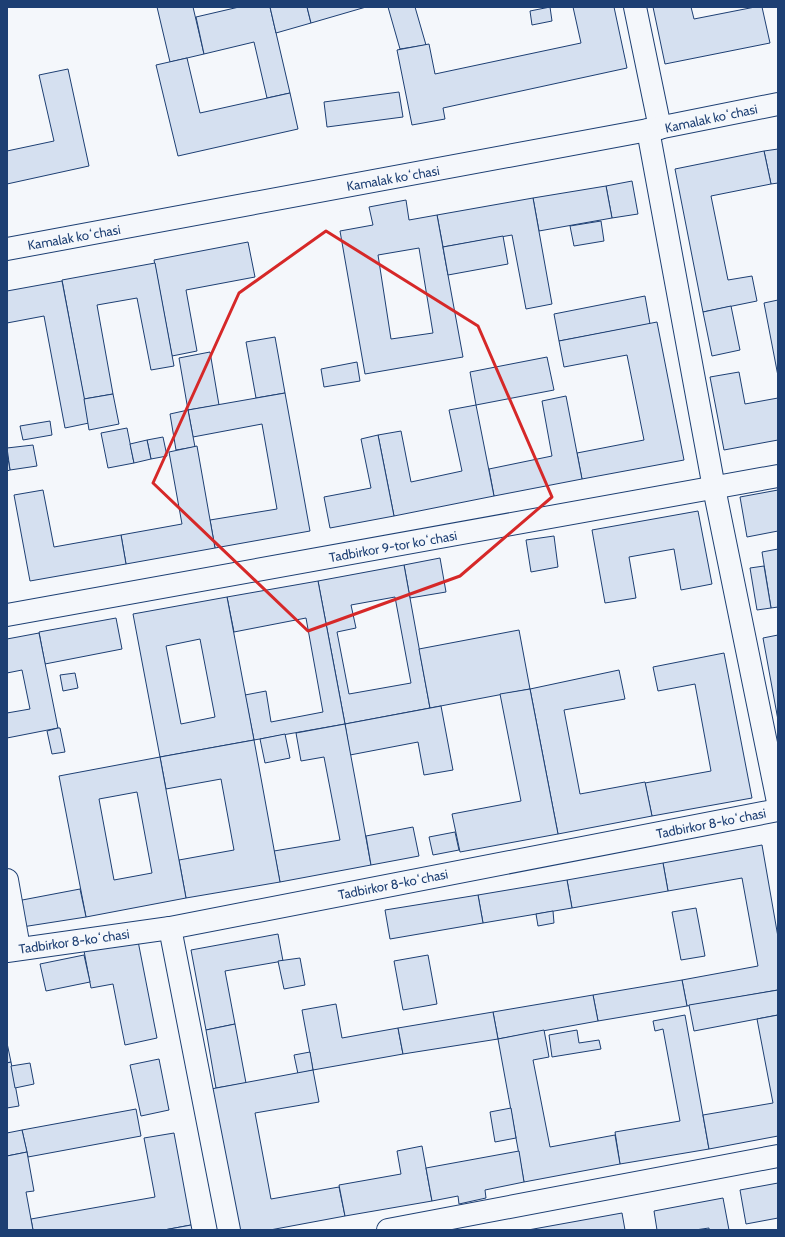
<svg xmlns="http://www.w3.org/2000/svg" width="785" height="1237" font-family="Cabin,sans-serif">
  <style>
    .building { fill: #d5e0f0; stroke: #1d3f73; fill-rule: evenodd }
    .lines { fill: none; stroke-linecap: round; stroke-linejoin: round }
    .minor-casing { stroke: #1d3f73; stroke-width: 24 }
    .tertiary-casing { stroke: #1d3f73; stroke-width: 24 }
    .minor { stroke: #f4f7fb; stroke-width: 22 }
    .tertiary { stroke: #f4f7fb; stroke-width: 22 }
    .marked { fill: none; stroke: #d62828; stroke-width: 3; stroke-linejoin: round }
    .labels { text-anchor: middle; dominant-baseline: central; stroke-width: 3; stroke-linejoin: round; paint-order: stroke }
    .street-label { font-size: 13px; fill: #1d3f73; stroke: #f4f7fb }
  </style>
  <rect width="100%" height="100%" fill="#f4f7fb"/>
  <g class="building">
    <polygon points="157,7 193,7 204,54 170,62"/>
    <polygon points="239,7 270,7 290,93 267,98 254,42 204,54 196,17"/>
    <polygon points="270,7 307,7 311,23 276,33"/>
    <polygon points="307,7 366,7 311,23"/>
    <polygon points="388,7 415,7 426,45 400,49"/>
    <polygon points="550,7 552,21 532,25 530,11"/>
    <polygon points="573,7 614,7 627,68 443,108 445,119 412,125 397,50 429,44 435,74 581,43"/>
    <polygon points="653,7 691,7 694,19 755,7 762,7 770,43 665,64"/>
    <polygon points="187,58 200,113 290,93 298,129 178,156 156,65"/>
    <polygon points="68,69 89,166 7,184 7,151 54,141 39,75"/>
    <polygon points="399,92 403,117 327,127 324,102"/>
    <polygon points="778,149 778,183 771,184 764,151"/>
    <polygon points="764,151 771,184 711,196 728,280 752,276 757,301 703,312 675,169"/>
    <polygon points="632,181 638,214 612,218 606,186"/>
    <polygon points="606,186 612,218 539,231 533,198"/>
    <polygon points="533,198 552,304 526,309 512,235 443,247 437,215"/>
    <path d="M406,200L409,220L437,215L463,357L365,374L340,231L373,225L369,207ZM419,248L433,333L391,339L378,255Z"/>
    <polygon points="601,221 604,241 574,246 570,226"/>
    <polygon points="503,236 508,264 448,275 443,247"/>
    <polygon points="248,242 255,277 186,290 197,351 172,356 154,260"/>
    <polygon points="155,263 174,366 151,370 137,298 97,305 113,394 84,399 62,280"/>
    <polygon points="62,281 89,423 65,428 44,316 7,323 7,291"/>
    <polygon points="645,296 650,324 559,341 554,314"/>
    <polygon points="778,300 778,376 764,303"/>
    <polygon points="731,306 740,350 712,356 703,312"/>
    <polygon points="657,322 684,460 582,479 577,453 644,440 627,355 564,367 559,341"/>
    <polygon points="275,337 285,393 256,398 246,342"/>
    <polygon points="210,352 219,405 188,410 179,358"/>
    <polygon points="547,357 554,390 476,405 470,372"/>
    <polygon points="357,362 360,381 324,387 321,369"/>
    <polygon points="739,372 745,404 778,398 778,440 724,450 710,377"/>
    <polygon points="285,393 310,531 215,548 210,520 277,509 262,424 193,437 188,410"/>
    <polygon points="113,394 119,424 89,430 84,399"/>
    <polygon points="566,396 582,479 494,496 489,469 552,456 542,401"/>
    <polygon points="476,405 494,496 394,516 378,435 401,431 411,482 462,471 449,410"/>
    <polygon points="188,410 195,447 176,450 170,414"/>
    <polygon points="50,421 52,435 23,440 20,426"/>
    <polygon points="127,428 134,463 108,468 101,433"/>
    <polygon points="378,435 394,516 330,528 324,497 371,488 361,439"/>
    <polygon points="163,437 167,456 151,459 147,440"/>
    <polygon points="147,440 151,459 134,463 130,444"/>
    <polygon points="33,445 37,466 10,470 7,448"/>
    <polygon points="197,446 215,548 126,564 121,535 182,524 169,452"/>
    <polygon points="7,453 10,470 7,471"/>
    <polygon points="43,490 54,547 121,535 126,564 30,581 14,495"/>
    <polygon points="778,490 778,531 747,537 740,497"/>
    <polygon points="698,511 712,584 681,590 674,549 629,557 636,598 605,603 592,530"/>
    <polygon points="554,536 558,567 531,572 526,540"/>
    <polygon points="778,549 778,607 771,608 762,552"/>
    <polygon points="440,558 446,592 410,598 404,565"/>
    <path d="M404,565L430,708L345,724L318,581ZM395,597L411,683L349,694L337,632L356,628L351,605Z"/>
    <polygon points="764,566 771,608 757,610 750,568"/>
    <polygon points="318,581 345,724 254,740 245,695 266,691 271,722 323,712 306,618 234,632 227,597"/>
    <path d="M227,597L254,740L160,757L133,614ZM200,639L215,717L181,724L166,646Z"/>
    <polygon points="116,618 122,649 45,664 39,632"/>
    <polygon points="519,630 530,689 430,708 419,649"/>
    <polygon points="39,633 58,728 7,738 7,713 30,709 22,670 7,673 7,639"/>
    <polygon points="778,635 778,720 763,638"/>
    <polygon points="724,653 752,798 652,816 645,783 711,771 695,684 658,691 653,667"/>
    <polygon points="619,670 625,699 564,710 580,794 645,782 652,816 558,834 530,689"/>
    <polygon points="75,673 78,688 63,691 60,675"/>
    <polygon points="530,689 558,834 460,852 452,814 521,801 500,694"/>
    <polygon points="441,706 453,770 424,775 418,742 350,755 345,724"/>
    <polygon points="345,724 371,865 280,882 274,851 340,840 324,757 301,761 296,733"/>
    <polygon points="58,728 60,728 65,752 52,754 47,731"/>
    <polygon points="285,734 290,758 265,763 260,739"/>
    <polygon points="254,740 280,882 186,898 179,860 234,850 221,779 166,789 160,757"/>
    <path d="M160,757L186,898L86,917L59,776ZM137,792L152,873L114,880L99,799Z"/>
    <polygon points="413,827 419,856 371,865 366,836"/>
    <polygon points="455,832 459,850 433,855 429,837"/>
    <polygon points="762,845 778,937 778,990 687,1006 682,980 758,966 742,878 668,891 663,863"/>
    <polygon points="663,863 668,891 572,908 567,880"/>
    <polygon points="567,880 572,908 483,923 478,895"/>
    <polygon points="80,889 86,917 22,927 17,901"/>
    <polygon points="478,895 483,923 390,939 385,910"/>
    <polygon points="696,908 705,956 681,960 672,912"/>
    <polygon points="553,911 554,923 538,926 536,914"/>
    <polygon points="278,934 283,961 225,971 235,1024 206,1030 191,950"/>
    <polygon points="138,941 157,1038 125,1045 113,984 91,988 84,951"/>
    <polygon points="84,955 90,982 46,991 40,964"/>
    <polygon points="428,955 437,1004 403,1010 394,961"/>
    <polygon points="300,958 305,985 284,989 278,961"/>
    <polygon points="682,980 687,1006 598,1021 593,995"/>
    <polygon points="778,990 778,1015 694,1031 689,1005"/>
    <polygon points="593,995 598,1021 498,1039 493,1012"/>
    <polygon points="336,1004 342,1038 398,1028 403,1054 313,1070 302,1010"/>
    <polygon points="493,1012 498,1039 403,1054 398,1028"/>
    <polygon points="685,1015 709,1149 620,1164 615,1132 680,1121 663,1029 655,1031 653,1021"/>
    <polygon points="778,1015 778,1136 709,1149 703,1115 773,1103 757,1019"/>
    <polygon points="235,1024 246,1083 216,1088 206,1030"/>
    <polygon points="544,1030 549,1057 533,1060 550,1147 615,1135 620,1164 524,1182 498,1039"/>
    <polygon points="577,1030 579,1043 599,1040 601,1049 552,1057 549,1035"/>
    <polygon points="7,1043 11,1062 7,1063"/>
    <polygon points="310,1052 313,1070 298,1074 294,1055"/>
    <polygon points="159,1059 169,1110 141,1116 130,1065"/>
    <polygon points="11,1062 19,1106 7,1108 7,1063"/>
    <polygon points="30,1063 34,1084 15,1088 11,1066"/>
    <polygon points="313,1070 319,1102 255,1113 271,1199 339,1187 345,1216 270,1230 238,1230 211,1089"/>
    <polygon points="511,1108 516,1138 495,1142 490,1112"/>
    <polygon points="136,1109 141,1136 28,1157 22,1130"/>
    <polygon points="22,1130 27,1152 7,1156 7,1133"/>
    <polygon points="174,1133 191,1225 164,1230 33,1230 31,1219 155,1197 144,1138"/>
    <polygon points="422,1146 432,1201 345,1216 339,1185 401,1174 397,1151"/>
    <polygon points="519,1151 524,1182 485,1190 486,1198 459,1204 458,1196 432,1201 426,1168"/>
    <polygon points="27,1152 34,1191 26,1192 33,1230 7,1230 7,1156"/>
    <polygon points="778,1183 778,1218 746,1224 740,1190"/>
    <polygon points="723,1198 729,1230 709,1230 709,1228 695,1230 657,1230 654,1211"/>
    <polygon points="622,1213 625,1230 528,1230"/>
    <polygon points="191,1225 192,1230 164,1230"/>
  </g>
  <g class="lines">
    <defs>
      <g id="minor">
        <polyline points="635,7 660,128"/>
        <polyline points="648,130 714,488 778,802"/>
        <polyline points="7,615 778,476"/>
        <polyline points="7,880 19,948"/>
        <polyline points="170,928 229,1230"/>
        <polyline points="7,951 170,928 778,810"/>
        <polyline points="388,1230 778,1156"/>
      </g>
      <polyline id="tertiary" points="7,249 648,130 778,104"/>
    </defs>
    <use href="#minor" class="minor-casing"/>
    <use href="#tertiary" class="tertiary-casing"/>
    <use href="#minor" class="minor"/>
    <use href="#tertiary" class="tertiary"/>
  </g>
  <path class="marked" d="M326,231L478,326L552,497L460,576L308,631L153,483L239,293Z"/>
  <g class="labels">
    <g class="street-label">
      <text transform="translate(711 118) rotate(-12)">Kamalak koʻchasi</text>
      <text transform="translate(393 178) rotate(-10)">Kamalak koʻchasi</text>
      <text transform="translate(74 237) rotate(-10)">Kamalak koʻchasi</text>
      <text transform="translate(393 546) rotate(-10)">Tadbirkor 9-tor koʻchasi</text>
      <text transform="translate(711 823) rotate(-11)">Tadbirkor 8-koʻchasi</text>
      <text transform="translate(393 884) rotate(-11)">Tadbirkor 8-koʻchasi</text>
      <text transform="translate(74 941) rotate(-8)">Tadbirkor 8-koʻchasi</text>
    </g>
  </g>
  <rect width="785" height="1237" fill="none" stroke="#1d3f73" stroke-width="16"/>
</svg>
